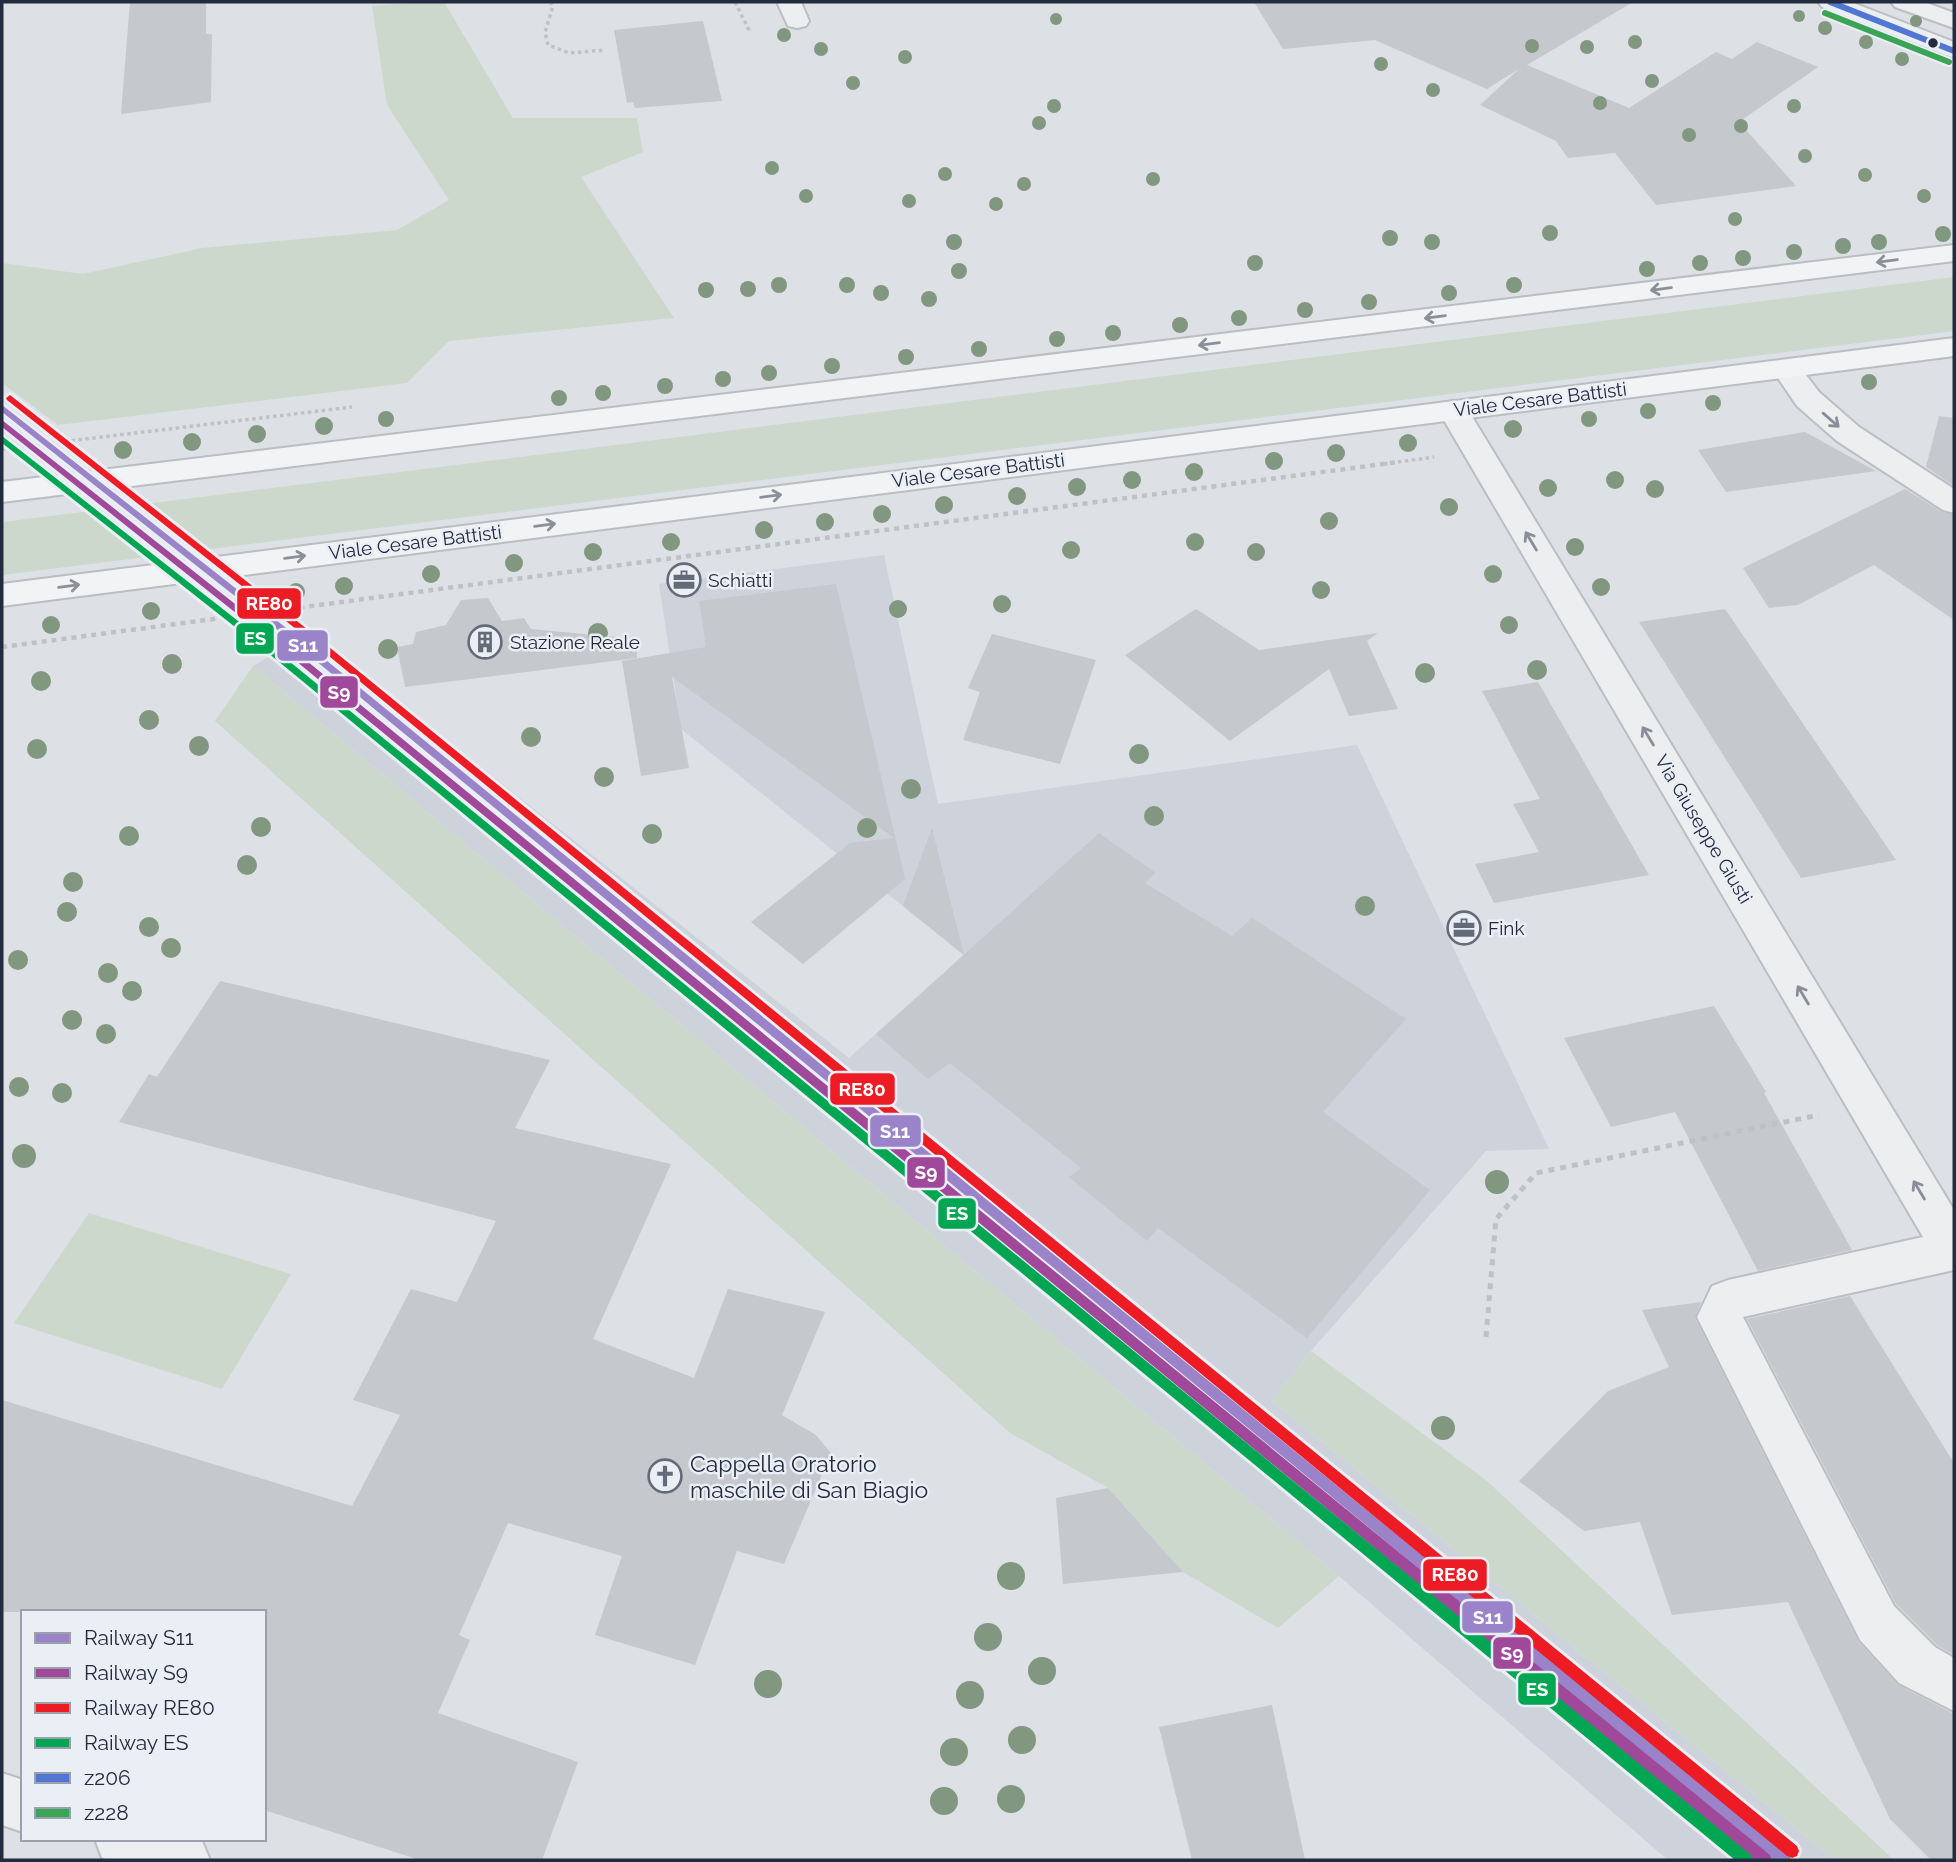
<svg xmlns="http://www.w3.org/2000/svg" width="1956" height="1862" font-family="Raleway,sans-serif">
  <style>
    .built { fill: #ced3db }
    .green { fill: #cdd8cd }
    .building { fill: #c5c8cc }
    .lines { fill: none; stroke-linecap: round; stroke-linejoin: round }
    .minor-casing { stroke: #bbbec2; stroke-width: 4 }
    .major-casing { stroke: #babdc2; stroke-width: 4 }
    .path-far2 { stroke: #bfc1c7; stroke-width: 3.5; stroke-dasharray: 3.5 3.5; stroke-linecap: butt }
    .path-far1 { stroke: #bfc1c7; stroke-width: 4.5; stroke-dasharray: 5 5; stroke-linecap: butt }
    .path { stroke: #bfc1c7; stroke-width: 5; stroke-dasharray: 6 6; stroke-linecap: butt }
    .minor { fill: #edeef0; fill-rule: evenodd }
    .major { fill: #f2f3f4; fill-rule: evenodd }
    .bus-1-casing { stroke: #eaeef5; stroke-width: 10 }
    .bus-2-casing { stroke: #eaeef5; stroke-width: 10 }
    .bus-1 { stroke: #5177d2; stroke-width: 6 }
    .bus-2 { stroke: #3ca456; stroke-width: 6 }
    .rail-1-casing { stroke: #eaeef5; stroke-width: 6 }
    .rail-2-casing { stroke: #eaeef5; stroke-width: 6 }
    .rail-3-casing { stroke: #eaeef5; stroke-width: 6 }
    .rail-4-casing { stroke: #eaeef5; stroke-width: 6 }
    .rail-1 { fill: #9a83c9; fill-rule: evenodd }
    .rail-2 { fill: #a0499a; fill-rule: evenodd }
    .rail-3 { fill: #ed1c24; fill-rule: evenodd }
    .rail-4 { fill: #00a651; fill-rule: evenodd }
    .tree { fill: #819780 }
    .oneway { stroke: #8a9099 }
    .oneway2 { stroke: #888d97 }
    .bus-dot { fill: #232c3e; stroke: #eaeef5; stroke-width: 2.5 }
    .labels { text-anchor: middle; dominant-baseline: central; stroke-width: 5; stroke-linejoin: round; paint-order: stroke }
    .street-label { font-size: 19px; fill: #232c3e; stroke: #eaeef5 }
    .poi-label { font-size: 19px; fill: #232c3e; stroke: #eaeef5; text-anchor: start }
    .near-poi-label { font-size: 23px; fill: #232c3e; stroke: #eaeef5; text-anchor: start }
    .line-badge { stroke: #eaeef5; stroke-width: 2.5 }
    .badge-label { font-size: 19px; text-anchor: middle; font-weight: bold; fill: #fff }
  </style>
  <rect width="100%" height="100%" fill="#dde0e4"/>
  <polygon class="built" points="884,555 938,804 1357,745 1549,1149 1486,1151 1311,1351 1272,1401 1835,1860 1668,1860 1339,1576 253,666 310,632 849,1058 964,955 681,729 659,584"/>
  <g class="green">
    <polygon points="420,2 444,2 513,118 637,118 643,152 581,177 674,318 449,341 407,383 58,425 2,383 2,263 83,274 202,248 397,230 449,200 387,105 372,6"/>
    <polygon points="1954,277 1954,331 2,575 2,522"/>
    <polygon points="253,666 1339,1576 1278,1628 1183,1572 1108,1488 1010,1433 215,721"/>
    <polygon points="89,1213 291,1274 222,1389 14,1323"/>
    <polygon points="1311,1351 1487,1481 1894,1860 1835,1860 1272,1401"/>
  </g>
  <g class="building">
    <polygon points="130,2 206,2 206,34 212,34 211,102 121,114"/>
    <polygon points="1254,2 1633,2 1527,65 1629,108 1716,52 1732,59 1757,42 1818,67 1739,122 1796,186 1656,205 1615,153 1568,158 1556,141 1480,105 1519,69 1487,89 1375,40 1283,49"/>
    <polygon points="703,21 722,101 635,108 633,102 627,103 614,30"/>
    <polygon points="1939,416 1954,418 1954,486 1926,467"/>
    <polygon points="1805,432 1876,471 1726,492 1698,450"/>
    <polygon points="1905,489 1942,512 1954,515 1954,620 1874,565 1798,605 1769,608 1743,568"/>
    <polygon points="836,584 905,879 803,964 751,922 850,843 894,838 672,677 689,768 641,776 622,661 706,647 699,601"/>
    <polygon points="488,598 502,621 524,618 531,629 637,639 637,658 405,687 397,647 413,644 416,632 446,625 461,600"/>
    <polygon points="1196,609 1259,650 1378,633 1367,641 1398,709 1349,716 1329,669 1230,741 1125,655"/>
    <polygon points="1725,609 1896,860 1801,878 1639,622"/>
    <polygon points="992,634 1096,660 1060,764 963,740 980,692 968,688"/>
    <polygon points="1538,682 1649,875 1494,903 1475,864 1539,852 1513,804 1540,799 1482,691"/>
    <polygon points="932,828 964,955 903,906"/>
    <polygon points="1099,833 1156,873 1145,883 1232,936 1252,918 1406,1019 1323,1112 1430,1190 1307,1338 1158,1228 1147,1241 1069,1177 1081,1168 950,1063 928,1079 876,1034"/>
    <polygon points="220,981 550,1060 515,1128 671,1164 593,1339 694,1378 728,1289 825,1312 782,1415 816,1435 831,1453 784,1564 737,1551 695,1665 595,1635 622,1556 508,1523 459,1635 470,1640 438,1713 578,1762 542,1860 420,1860 264,1810 264,1612 2,1612 2,1400 352,1506 400,1415 353,1400 411,1289 457,1302 496,1221 119,1122 149,1074 157,1077"/>
    <polygon points="1714,1006 1766,1092 1764,1093 1852,1250 1758,1271 1675,1112 1611,1127 1564,1038"/>
    <polygon points="1850,1296 1954,1463 1954,1655 1937,1645 1896,1604 1747,1319"/>
    <polygon points="1701,1302 1695,1318 1858,1641 1898,1685 1954,1714 1954,1860 1931,1860 1890,1819 1788,1602 1672,1615 1640,1522 1584,1531 1519,1481 1608,1391 1669,1367 1642,1310"/>
    <polygon points="1108,1488 1183,1572 1063,1584 1056,1498"/>
    <polygon points="1272,1705 1305,1860 1192,1860 1159,1727"/>
  </g>
  <g class="lines">
    <defs>
      <g id="minor">
        <polygon points="777,2 801,2 809,21 806,26 797,28 788,26"/>
        <polygon points="1818,2 1851,2 1954,42 1954,58 1822,7"/>
        <polygon points="1891,2 1924,2 1954,13 1954,28 1895,7"/>
        <polygon points="1787,360 1797,363 1819,392 1859,427 1954,489 1954,513 1943,510 1837,441 1797,406 1772,369 1777,363"/>
        <polygon points="1453,401 1464,403 1468,410 1954,1210 1954,1270 1743,1317 1894,1606 1935,1647 1954,1658 1954,1711 1899,1683 1860,1640 1697,1317 1712,1286 1728,1280 1923,1237 1438,410 1442,403"/>
        <polygon points="2,1773 23,1780 23,1832 2,1825"/>
        <polygon points="95,1839 197,1839 202,1841 210,1860 108,1860 102,1858"/>
      </g>
      <g id="major">
        <polygon points="1954,245 1954,261 2,502 2,482"/>
        <polygon points="1954,338 1954,356 2,606 2,584"/>
      </g>
    </defs>
    <use href="#minor" class="minor-casing"/>
    <use href="#major" class="major-casing"/>
    <g class="path-far2">
      <polyline points="550,2 553,6 545,32 548,45 569,53 605,50"/>
      <polyline points="735,2 750,32"/>
      <polyline points="2,449 352,407"/>
      <polyline points="1384,464 1434,457"/>
    </g>
    <polyline class="path-far1" points="2,647 1398,462"/>
    <polyline class="path" points="1486,1337 1496,1219 1536,1173 1819,1115"/>
    <use href="#minor" class="minor"/>
    <use href="#major" class="major"/>
    <defs>
      <polyline id="bus-1" points="1830,2 1954,51"/>
      <polyline id="bus-2" points="1825,13 1949,62"/>
    </defs>
    <use href="#bus-1" class="bus-1-casing"/>
    <use href="#bus-2" class="bus-2-casing"/>
    <use href="#bus-1" class="bus-1"/>
    <use href="#bus-2" class="bus-2"/>
    <defs>
      <polygon id="rail-1" points="2,405 299,638 1789,1855 1791,1860 1773,1860 293,642 2,412"/>
      <polygon id="rail-2" points="2,420 291,648 1770,1855 1772,1860 1754,1860 285,652 2,427"/>
      <polygon id="rail-3" points="10,395 307,629 1797,1846 1799,1851 1797,1856 1792,1858 1787,1856 301,633 7,400 6,398"/>
      <polygon id="rail-4" points="2,436 284,657 1751,1855 1753,1860 1735,1860 278,661 2,443"/>
    </defs>
    <use href="#rail-1" class="rail-1-casing"/>
    <use href="#rail-2" class="rail-2-casing"/>
    <use href="#rail-3" class="rail-3-casing"/>
    <use href="#rail-4" class="rail-4-casing"/>
    <use href="#rail-1" class="rail-1"/>
    <use href="#rail-2" class="rail-2"/>
    <use href="#rail-3" class="rail-3"/>
    <use href="#rail-4" class="rail-4"/>
  </g>
  <g class="tree">
    <circle cx="1799" cy="16" r="6"/>
    <circle cx="1056" cy="19" r="6"/>
    <circle cx="1916" cy="21" r="6"/>
    <circle cx="1825" cy="28" r="7"/>
    <circle cx="784" cy="35" r="7"/>
    <circle cx="1635" cy="42" r="7"/>
    <circle cx="1866" cy="42" r="7"/>
    <circle cx="1532" cy="46" r="7"/>
    <circle cx="1587" cy="47" r="7"/>
    <circle cx="821" cy="49" r="7"/>
    <circle cx="905" cy="57" r="7"/>
    <circle cx="1902" cy="59" r="7"/>
    <circle cx="1381" cy="64" r="7"/>
    <circle cx="1652" cy="81" r="7"/>
    <circle cx="853" cy="83" r="7"/>
    <circle cx="1433" cy="90" r="7"/>
    <circle cx="1600" cy="103" r="7"/>
    <circle cx="1054" cy="106" r="7"/>
    <circle cx="1794" cy="106" r="7"/>
    <circle cx="1039" cy="123" r="7"/>
    <circle cx="1741" cy="126" r="7"/>
    <circle cx="1689" cy="135" r="7"/>
    <circle cx="1805" cy="156" r="7"/>
    <circle cx="772" cy="168" r="7"/>
    <circle cx="945" cy="174" r="7"/>
    <circle cx="1865" cy="175" r="7"/>
    <circle cx="1153" cy="179" r="7"/>
    <circle cx="1024" cy="184" r="7"/>
    <circle cx="806" cy="196" r="7"/>
    <circle cx="1924" cy="196" r="7"/>
    <circle cx="909" cy="201" r="7"/>
    <circle cx="996" cy="204" r="7"/>
    <circle cx="1735" cy="219" r="7"/>
    <circle cx="1550" cy="233" r="8"/>
    <circle cx="1943" cy="234" r="8"/>
    <circle cx="1390" cy="238" r="8"/>
    <circle cx="954" cy="242" r="8"/>
    <circle cx="1432" cy="242" r="8"/>
    <circle cx="1879" cy="242" r="8"/>
    <circle cx="1843" cy="246" r="8"/>
    <circle cx="1794" cy="252" r="8"/>
    <circle cx="1743" cy="258" r="8"/>
    <circle cx="1255" cy="263" r="8"/>
    <circle cx="1700" cy="263" r="8"/>
    <circle cx="1647" cy="269" r="8"/>
    <circle cx="959" cy="271" r="8"/>
    <circle cx="779" cy="285" r="8"/>
    <circle cx="847" cy="285" r="8"/>
    <circle cx="1514" cy="285" r="8"/>
    <circle cx="748" cy="289" r="8"/>
    <circle cx="706" cy="290" r="8"/>
    <circle cx="881" cy="293" r="8"/>
    <circle cx="1449" cy="293" r="8"/>
    <circle cx="929" cy="299" r="8"/>
    <circle cx="1369" cy="302" r="8"/>
    <circle cx="1305" cy="310" r="8"/>
    <circle cx="1239" cy="318" r="8"/>
    <circle cx="1180" cy="325" r="8"/>
    <circle cx="1113" cy="333" r="8"/>
    <circle cx="1057" cy="339" r="8"/>
    <circle cx="979" cy="349" r="8"/>
    <circle cx="906" cy="357" r="8"/>
    <circle cx="832" cy="366" r="8"/>
    <circle cx="769" cy="373" r="8"/>
    <circle cx="723" cy="379" r="8"/>
    <circle cx="1869" cy="382" r="8"/>
    <circle cx="665" cy="386" r="8"/>
    <circle cx="603" cy="393" r="8"/>
    <circle cx="559" cy="398" r="8"/>
    <circle cx="1713" cy="403" r="8"/>
    <circle cx="1648" cy="411" r="8"/>
    <circle cx="386" cy="419" r="8"/>
    <circle cx="1589" cy="419" r="8"/>
    <circle cx="324" cy="426" r="9"/>
    <circle cx="1513" cy="429" r="9"/>
    <circle cx="257" cy="434" r="9"/>
    <circle cx="192" cy="442" r="9"/>
    <circle cx="1408" cy="443" r="9"/>
    <circle cx="123" cy="450" r="9"/>
    <circle cx="1336" cy="453" r="9"/>
    <circle cx="1274" cy="461" r="9"/>
    <circle cx="1194" cy="472" r="9"/>
    <circle cx="1132" cy="480" r="9"/>
    <circle cx="1615" cy="480" r="9"/>
    <circle cx="1077" cy="487" r="9"/>
    <circle cx="1548" cy="488" r="9"/>
    <circle cx="1655" cy="489" r="9"/>
    <circle cx="1017" cy="496" r="9"/>
    <circle cx="944" cy="505" r="9"/>
    <circle cx="1449" cy="507" r="9"/>
    <circle cx="882" cy="514" r="9"/>
    <circle cx="1329" cy="521" r="9"/>
    <circle cx="825" cy="522" r="9"/>
    <circle cx="764" cy="530" r="9"/>
    <circle cx="671" cy="542" r="9"/>
    <circle cx="1195" cy="542" r="9"/>
    <circle cx="1575" cy="547" r="9"/>
    <circle cx="1071" cy="550" r="9"/>
    <circle cx="593" cy="552" r="9"/>
    <circle cx="1256" cy="552" r="9"/>
    <circle cx="514" cy="563" r="9"/>
    <circle cx="431" cy="574" r="9"/>
    <circle cx="1493" cy="574" r="9"/>
    <circle cx="344" cy="586" r="9"/>
    <circle cx="1601" cy="587" r="9"/>
    <circle cx="1321" cy="590" r="9"/>
    <circle cx="296" cy="592" r="9"/>
    <circle cx="1002" cy="604" r="9"/>
    <circle cx="898" cy="609" r="9"/>
    <circle cx="151" cy="611" r="9"/>
    <circle cx="51" cy="625" r="9"/>
    <circle cx="1509" cy="625" r="9"/>
    <circle cx="598" cy="633" r="10"/>
    <circle cx="388" cy="649" r="10"/>
    <circle cx="172" cy="664" r="10"/>
    <circle cx="1537" cy="670" r="10"/>
    <circle cx="1425" cy="673" r="10"/>
    <circle cx="41" cy="681" r="10"/>
    <circle cx="149" cy="720" r="10"/>
    <circle cx="531" cy="737" r="10"/>
    <circle cx="199" cy="746" r="10"/>
    <circle cx="37" cy="749" r="10"/>
    <circle cx="1139" cy="754" r="10"/>
    <circle cx="604" cy="777" r="10"/>
    <circle cx="911" cy="789" r="10"/>
    <circle cx="1154" cy="816" r="10"/>
    <circle cx="261" cy="827" r="10"/>
    <circle cx="867" cy="828" r="10"/>
    <circle cx="652" cy="834" r="10"/>
    <circle cx="129" cy="836" r="10"/>
    <circle cx="247" cy="865" r="10"/>
    <circle cx="73" cy="882" r="10"/>
    <circle cx="1365" cy="906" r="10"/>
    <circle cx="67" cy="912" r="10"/>
    <circle cx="149" cy="927" r="10"/>
    <circle cx="171" cy="948" r="10"/>
    <circle cx="18" cy="960" r="10"/>
    <circle cx="108" cy="973" r="10"/>
    <circle cx="132" cy="991" r="10"/>
    <circle cx="72" cy="1020" r="10"/>
    <circle cx="106" cy="1034" r="10"/>
    <circle cx="19" cy="1087" r="10"/>
    <circle cx="62" cy="1093" r="10"/>
    <circle cx="24" cy="1156" r="12"/>
    <circle cx="1497" cy="1182" r="12"/>
    <circle cx="1443" cy="1428" r="12"/>
    <circle cx="1011" cy="1576" r="14"/>
    <circle cx="988" cy="1637" r="14"/>
    <circle cx="1042" cy="1671" r="14"/>
    <circle cx="768" cy="1684" r="14"/>
    <circle cx="970" cy="1695" r="14"/>
    <circle cx="1022" cy="1740" r="14"/>
    <circle cx="954" cy="1752" r="14"/>
    <circle cx="1011" cy="1799" r="14"/>
    <circle cx="944" cy="1801" r="14"/>
  </g>
  <defs><path id="oneway-shaft" d="M-6 0H5M1.5-3L5.5 0L1.5 3" fill="none" stroke-width="1.6" stroke-linecap="round" stroke-linejoin="round" transform="scale(1.75)"/></defs>
  <g class="oneway">
    <use href="#oneway-shaft" transform="translate(1887 261) rotate(173)"/>
    <use href="#oneway-shaft" transform="translate(1661 289) rotate(173)"/>
    <use href="#oneway-shaft" transform="translate(1435 317) rotate(173)"/>
    <use href="#oneway-shaft" transform="translate(1209 344) rotate(173)"/>
    <use href="#oneway-shaft" transform="translate(771 496) rotate(-7)"/>
    <use href="#oneway-shaft" transform="translate(545 525) rotate(-7)"/>
    <use href="#oneway-shaft" transform="translate(295 557) rotate(-7)"/>
    <use href="#oneway-shaft" transform="translate(69 586) rotate(-7)"/>
  </g>
  <g class="oneway2">
    <use href="#oneway-shaft" transform="translate(1831 420) rotate(41)"/>
    <use href="#oneway-shaft" transform="translate(1531 541) rotate(-121)"/>
    <use href="#oneway-shaft" transform="translate(1648 736) rotate(-121)"/>
    <use href="#oneway-shaft" transform="translate(1803 995) rotate(-121)"/>
    <use href="#oneway-shaft" transform="translate(1919 1190) rotate(-121)"/>
  </g>
  <defs>
    <symbol id="office-ring" viewBox="-11 -11 22 22"><circle r="9.5" fill="#eaeef5" stroke="#646b78" stroke-width="1.5"/><path d="M-6-3h4V-5.5h4V-3h4V5H-6ZM-1-4.5V-3h2v-1.5ZM-6 0V1H6V0Z" fill="#646b78"/></symbol>
    <symbol id="building-ring" viewBox="-11 -11 22 22"><circle r="9.5" fill="#eaeef5" stroke="#646b78" stroke-width="1.5"/><path d="M-4-6H4V6H1V3H-1V6H-4ZM-2.5-4.3h1.7v1.8h-1.7ZM.8-4.3h1.7v1.8H.8ZM-2.5-1h1.7V.8h-1.7ZM.8-1h1.7V.8H.8Z" fill="#646b78"/></symbol>
    <symbol id="church-ring" viewBox="-11 -11 22 22"><circle r="9.5" fill="#eaeef5" stroke="#646b78" stroke-width="1.5"/><path d="M-1.2-6h2.4v3.5h3.3v2.4h-3.3V6h-2.4V-.1h-3.3v-2.4h3.3Z" fill="#646b78"/></symbol>
  </defs>
  <g fill-rule="evenodd">
    <use href="#office-ring" x="665" y="561" width="38" height="38"/>
    <use href="#building-ring" x="466" y="623" width="38" height="38"/>
    <use href="#office-ring" x="1445" y="909" width="38" height="38"/>
    <use href="#church-ring" x="646" y="1457" width="38" height="38"/>
  </g>
  <circle class="bus-dot" cx="1933" cy="43" r="6"/>
  <g class="labels">
    <g class="street-label">
      <text transform="translate(1540 399) rotate(-7)">Viale Cesare Battisti</text>
      <text transform="translate(978 470) rotate(-7)">Viale Cesare Battisti</text>
      <text transform="translate(415 542) rotate(-7)">Viale Cesare Battisti</text>
      <text transform="translate(1704 829) rotate(59)">Via Giuseppe Giusti</text>
    </g>
    <g class="poi-label">
      <text x="708" y="580">Schiatti</text>
      <text x="510" y="642">Stazione Reale</text>
      <text x="1488" y="928">Fink</text>
    </g>
    <g class="near-poi-label">
      <text x="690" y="1463">Cappella Oratorio<tspan x="690" dy="26">maschile di San Biagio</tspan></text>
    </g>
  </g>
  <g class="line-badge">
    <rect x="236" y="587" width="66" height="33" rx="7" fill="#ed1c24"/>
    <rect x="235" y="622" width="40" height="33" rx="7" fill="#00a651"/>
    <rect x="276" y="629" width="53" height="33" rx="7" fill="#9a83c9"/>
    <rect x="319" y="675" width="40" height="34" rx="7" fill="#a0499a"/>
    <rect x="829" y="1072" width="67" height="34" rx="7" fill="#ed1c24"/>
    <rect x="869" y="1114" width="53" height="34" rx="7" fill="#9a83c9"/>
    <rect x="906" y="1156" width="40" height="33" rx="7" fill="#a0499a"/>
    <rect x="937" y="1197" width="40" height="33" rx="7" fill="#00a651"/>
    <rect x="1422" y="1558" width="66" height="34" rx="7" fill="#ed1c24"/>
    <rect x="1461" y="1600" width="53" height="34" rx="7" fill="#9a83c9"/>
    <rect x="1492" y="1636" width="40" height="34" rx="7" fill="#a0499a"/>
    <rect x="1517" y="1672" width="40" height="34" rx="7" fill="#00a651"/>
  </g>
  <g class="badge-label">
    <text x="269" y="610">RE80</text>
    <text x="255" y="645">ES</text>
    <text x="303" y="652">S11</text>
    <text x="339" y="699">S9</text>
    <text x="862" y="1096">RE80</text>
    <text x="895" y="1138">S11</text>
    <text x="926" y="1179">S9</text>
    <text x="957" y="1220">ES</text>
    <text x="1455" y="1581">RE80</text>
    <text x="1488" y="1624">S11</text>
    <text x="1512" y="1660">S9</text>
    <text x="1537" y="1696">ES</text>
  </g>
  <rect width="1956" height="1862" fill="none" stroke="#232c3e" stroke-width="7"/>
  <rect x="21" y="1610" width="245" height="231" fill="#eaeef5" stroke="#9aa0ac" stroke-width="2"/>
  <rect x="35" y="1633" width="35" height="10" fill="#9a83c9" stroke="#9aa0ac" stroke-width="2"/>
  <text x="84" y="1645" font-size="21" fill="#232c3e">Railway S11</text>
  <rect x="35" y="1668" width="35" height="10" fill="#a0499a" stroke="#9aa0ac" stroke-width="2"/>
  <text x="84" y="1680" font-size="21" fill="#232c3e">Railway S9</text>
  <rect x="35" y="1703" width="35" height="10" fill="#ed1c24" stroke="#9aa0ac" stroke-width="2"/>
  <text x="84" y="1715" font-size="21" fill="#232c3e">Railway RE80</text>
  <rect x="35" y="1738" width="35" height="10" fill="#00a651" stroke="#9aa0ac" stroke-width="2"/>
  <text x="84" y="1750" font-size="21" fill="#232c3e">Railway ES</text>
  <rect x="35" y="1773" width="35" height="10" fill="#5177d2" stroke="#9aa0ac" stroke-width="2"/>
  <text x="84" y="1785" font-size="21" fill="#232c3e">z206</text>
  <rect x="35" y="1808" width="35" height="10" fill="#3ca456" stroke="#9aa0ac" stroke-width="2"/>
  <text x="84" y="1820" font-size="21" fill="#232c3e">z228</text>
</svg>
